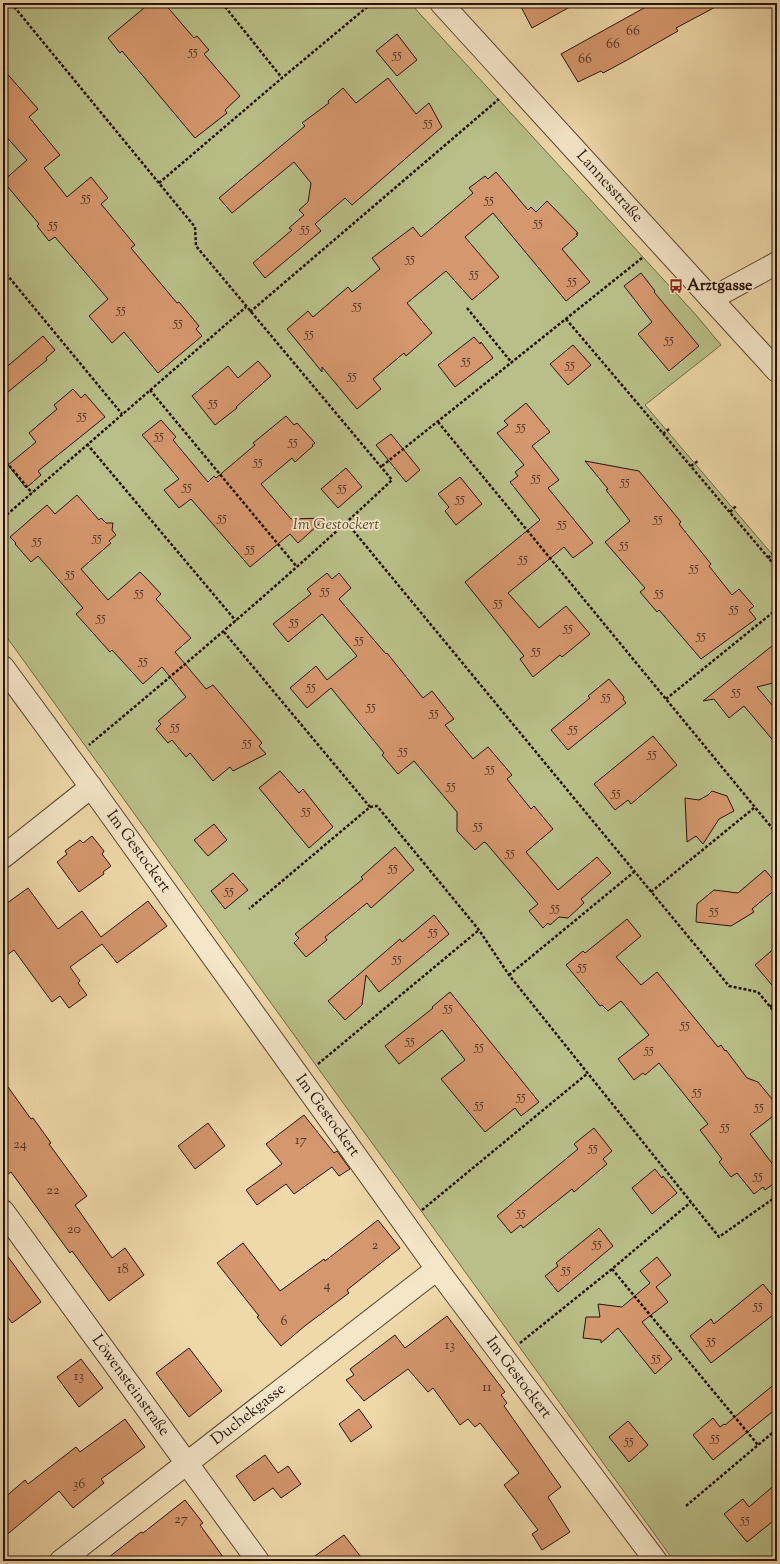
<svg xmlns="http://www.w3.org/2000/svg" width="780" height="1564" font-family="'Sorts Mill Goudy',serif">
  <style>
    .green { fill: #b9bf88; stroke: #6e6949 }
    .building { fill: #d5976d; stroke: #24130a }
    .lines { fill: none; stroke-linecap: round; stroke-linejoin: round }
    .minor-casing { stroke: #574432; stroke-width: 24 }
    .path { stroke: #24130a; stroke-width: 2.5; stroke-dasharray: 3 2; stroke-linecap: butt }
    .minor { stroke: #f5e6c8; stroke-width: 22 }
    .labels { text-anchor: middle; dominant-baseline: central; stroke-width: 3.5; stroke-linejoin: round; paint-order: stroke }
    .number-label { font-size: 14px; fill: #503423 }
    .street-label { font-size: 16px; fill: #24130a; stroke: #f5e6c8 }
    .poi-label { font-size: 16px; font-weight: bold; fill: #24130a; stroke: #f5e6c8; text-anchor: start }
    .park-label { font-size: 16px; font-style: italic; fill: #584f36; stroke: #f5e6c8 }
  </style>
  <rect width="100%" height="100%" fill="#efd9aa"/>
  <filter id="stains"><feTurbulence type="fractalNoise" baseFrequency=".005" numOctaves="4"/><feColorMatrix values="0 0 0 0 .2 0 0 0 0 .09 0 0 0 0 .02 0 0 0 .5 -.17"/></filter>
  <radialGradient id="worn" r=".72"><stop offset=".6" stop-color="#630" stop-opacity="0"/><stop offset="1" stop-color="#630" stop-opacity=".3"/></radialGradient>
  <polygon class="green" points="3,3 410,3 696,315 721,345 645,405 777,560 777,1561 674,1561 3,632"/>
  <g class="building">
    <polygon points="150,3 164,3 194,38 197,36 209,50 204,54 240,96 225,110 227,113 195,138 122,51 120,53 108,38"/>
    <polygon points="519,3 577,3 532,28"/>
    <polygon points="653,3 723,3 676,28 678,31 629,59 603,73 601,71 578,82 561,54"/>
    <polygon points="397,34 417,60 397,76 376,51"/>
    <polygon points="3,69 38,109 29,117 60,155 44,168 67,197 91,177 108,198 101,204 135,245 131,248 177,303 179,302 199,326 196,329 202,336 158,373 124,332 112,343 89,316 108,299 55,237 49,241 37,226 39,224 3,181 27,160 3,133"/>
    <polygon points="388,78 416,114 429,103 442,127 352,205 345,198 315,224 321,231 265,278 253,263 292,230 289,228 304,215 299,210 308,202 311,183 294,162 232,213 219,198 305,126 302,123 329,103 328,101 343,88 356,103"/>
    <polygon points="496,172 528,210 531,207 536,212 547,201 578,233 576,234 578,235 562,249 590,282 566,301 493,213 465,237 499,277 472,300 446,271 407,303 432,333 406,356 404,353 373,379 381,389 357,409 322,367 322,372 287,329 308,311 313,317 348,287 352,292 380,269 372,258 413,227 421,237 473,193 469,188 485,176 488,179"/>
    <polygon points="641,273 655,291 654,292 699,346 669,371 638,334 652,322 624,286"/>
    <polygon points="43,336 55,350 46,358 47,360 3,396 3,370"/>
    <polygon points="474,337 480,344 481,342 493,358 455,387 438,365"/>
    <polygon points="573,345 591,365 568,385 550,364"/>
    <polygon points="258,361 271,376 236,407 237,408 215,425 192,396 228,366 238,378"/>
    <polygon points="73,389 81,398 85,394 105,417 38,471 41,475 26,488 8,465 36,442 29,433 57,409 54,405"/>
    <polygon points="526,403 550,432 532,446 559,480 548,488 593,543 573,558 564,547 508,593 539,628 566,606 590,634 562,657 560,655 533,677 520,659 524,656 465,582 540,520 510,482 518,476 515,472 524,465 497,433 508,425 504,421"/>
    <polygon points="286,416 294,425 297,423 315,443 312,445 313,446 295,462 292,458 261,484 291,519 326,518 298,543 290,534 250,567 191,499 179,508 164,490 179,479 142,435 161,420 176,437 173,440 208,482 214,476 216,478 255,445 253,443"/>
    <polygon points="391,434 420,470 406,482 376,445"/>
    <polygon points="585,461 639,471 681,522 679,524 711,564 709,566 732,595 739,589 752,604 754,606 749,610 756,619 701,659 659,610 657,612 640,592 645,588 605,542 630,521 606,490 608,489"/>
    <polygon points="346,468 362,487 338,508 321,489"/>
    <polygon points="460,477 482,504 456,525 445,511 449,507 438,494"/>
    <polygon points="77,495 99,520 101,518 106,523 113,523 112,530 116,535 109,541 111,543 81,569 108,600 140,572 148,580 161,594 156,599 191,638 175,652 206,689 213,685 262,743 259,746 266,754 233,771 230,767 213,781 190,753 186,757 172,740 168,743 156,729 161,724 158,721 186,697 162,667 143,684 112,650 110,652 76,614 83,608 38,556 31,562 15,544 16,543 10,537 47,505 55,514"/>
    <polygon points="327,573 332,579 339,573 351,588 339,599 386,654 387,653 423,698 432,691 454,719 445,725 473,759 488,747 512,775 507,779 531,809 534,806 553,829 526,852 558,890 597,857 611,873 581,899 584,903 568,918 559,917 550,925 548,923 543,928 529,911 538,904 486,843 484,842 475,850 457,831 457,812 414,761 398,774 382,755 384,753 331,688 307,708 290,688 316,666 327,680 357,656 322,614 288,642 273,624 311,594 307,589"/>
    <polygon points="777,642 777,682 757,687 777,711 777,745 744,706 729,718 714,699 703,701"/>
    <polygon points="609,679 624,697 623,699 626,703 568,750 551,730 590,698 588,696"/>
    <polygon points="653,736 677,765 631,804 628,800 615,810 594,784"/>
    <polygon points="280,771 299,793 303,789 333,827 309,848 259,788"/>
    <polygon points="712,791 727,796 734,811 719,819 703,844 696,836 687,842 685,798 699,800 708,795"/>
    <polygon points="214,824 227,840 208,856 194,840"/>
    <polygon points="92,836 104,851 102,854 111,866 103,872 104,874 79,892 57,862 67,854 65,851 80,840 83,843"/>
    <polygon points="395,847 414,870 371,908 367,903 325,937 327,940 306,957 294,943 299,938 295,934 363,879 361,877"/>
    <polygon points="765,870 777,884 777,888 752,909 754,912 731,926 696,922 697,904 714,890 738,893"/>
    <polygon points="233,873 248,890 225,909 211,891"/>
    <polygon points="28,888 58,929 82,911 101,937 148,901 167,926 117,963 102,944 70,967 80,981 78,983 87,995 69,1008 60,996 52,1002 14,950 3,958 3,906"/>
    <polygon points="434,915 449,934 379,992 366,975 362,1005 345,1020 328,1001 400,939 402,942"/>
    <polygon points="627,919 641,936 616,957 641,985 657,972 718,1047 721,1045 725,1051 726,1050 747,1078 758,1082 777,1105 777,1113 750,1134 777,1170 777,1181 765,1190 763,1187 754,1194 737,1173 731,1177 719,1162 722,1159 700,1130 708,1124 659,1063 645,1075 643,1073 634,1080 618,1059 649,1035 621,1001 608,1011 602,1005 600,1006 566,965 583,951 585,953"/>
    <polygon points="777,946 777,991 755,965"/>
    <polygon points="450,992 539,1102 521,1116 515,1108 485,1132 441,1079 465,1060 442,1030 399,1064 385,1046 433,1008 432,1007"/>
    <polygon points="3,1080 31,1119 33,1118 51,1143 49,1144 87,1196 75,1205 112,1258 125,1248 144,1275 109,1301 72,1251 70,1253 11,1172 3,1178"/>
    <polygon points="304,1115 334,1153 337,1151 350,1169 339,1176 332,1167 294,1194 286,1184 257,1205 246,1190 282,1164 266,1144"/>
    <polygon points="208,1123 225,1146 195,1169 178,1146"/>
    <polygon points="594,1128 612,1151 603,1159 607,1164 574,1192 572,1189 523,1228 521,1225 511,1233 497,1216 578,1149 574,1144"/>
    <polygon points="655,1169 662,1178 663,1176 677,1193 652,1214 632,1188"/>
    <polygon points="378,1220 400,1248 347,1290 349,1293 306,1325 281,1346 257,1317 259,1316 217,1263 243,1243 280,1291 324,1259 325,1261"/>
    <polygon points="599,1228 613,1246 558,1292 545,1276 558,1266 556,1263"/>
    <polygon points="3,1250 41,1302 12,1323 3,1311"/>
    <polygon points="657,1257 671,1275 656,1287 668,1302 642,1322 672,1359 655,1374 618,1328 601,1343 601,1340 583,1338 586,1317 600,1317 598,1304 622,1307 650,1283 640,1271"/>
    <polygon points="763,1284 777,1301 777,1312 711,1363 690,1336 711,1319 714,1324"/>
    <polygon points="447,1316 505,1392 501,1395 507,1403 504,1406 561,1487 548,1497 570,1532 542,1550 532,1534 538,1530 504,1485 519,1473 480,1423 475,1427 468,1419 460,1425 433,1388 428,1392 408,1369 364,1401 346,1380 354,1375 350,1369 395,1335 405,1348"/>
    <polygon points="189,1348 222,1391 189,1417 156,1373"/>
    <polygon points="81,1359 103,1388 79,1407 57,1377"/>
    <polygon points="777,1382 777,1408 713,1460 693,1435 713,1418 720,1427 724,1424 725,1425"/>
    <polygon points="359,1409 372,1427 351,1442 339,1424"/>
    <polygon points="125,1419 145,1447 101,1479 104,1483 73,1508 59,1491 3,1538 3,1499 25,1480 28,1484 76,1447 80,1452"/>
    <polygon points="628,1421 648,1445 629,1462 609,1437"/>
    <polygon points="265,1455 278,1473 288,1466 301,1484 281,1498 273,1488 254,1501 236,1476"/>
    <polygon points="777,1483 777,1518 747,1542 724,1514 743,1499 749,1507"/>
    <polygon points="185,1500 203,1523 200,1525 226,1561 104,1561 141,1532 143,1533"/>
    <polygon points="344,1535 364,1561 308,1561"/>
  </g>
  <g class="lines">
    <defs>
      <g id="minor">
        <polyline points="441,3 777,371"/>
        <polyline points="711,299 777,263"/>
        <polyline points="3,667 91,787 437,1269 656,1561"/>
        <polyline points="3,857 91,787"/>
        <polyline points="3,1211 258,1561"/>
        <polyline points="61,1561 437,1269"/>
      </g>
    </defs>
    <use href="#minor" class="minor-casing"/>
    <g class="path">
      <path d="M11,3L195,227L196,246L392,480C294,572 192,659 89,745"/>
      <polyline points="222,3 282,78"/>
      <polyline points="159,183 282,78 372,3"/>
      <polyline points="3,270 122,414"/>
      <polyline points="467,308 512,363"/>
      <polyline points="250,312 499,99"/>
      <polyline points="566,319 777,568"/>
      <polyline points="150,390 297,567"/>
      <polyline points="438,422 777,834"/>
      <polyline points="663,434 669,429"/>
      <polyline points="87,444 236,621"/>
      <polyline points="3,458 32,493"/>
      <polyline points="382,466 642,258"/>
      <polyline points="691,466 698,461"/>
      <polyline points="730,512 736,506"/>
      <polyline points="3,518 246,307"/>
      <polyline points="347,523 729,986 758,992 777,1015"/>
      <polyline points="768,558 774,552"/>
      <polyline points="224,632 370,807 249,909"/>
      <polyline points="666,699 777,609"/>
      <polyline points="370,807 377,806 479,930 509,975 719,1237 777,1196"/>
      <polyline points="651,892 754,808"/>
      <polyline points="509,975 634,872"/>
      <polyline points="770,1007 777,1001"/>
      <polyline points="318,1064 479,930"/>
      <polyline points="422,1210 588,1073"/>
      <polyline points="612,1269 758,1445"/>
      <polyline points="520,1343 612,1269 691,1202"/>
      <polyline points="686,1506 777,1429"/>
    </g>
    <use href="#minor" class="minor"/>
  </g>
  <defs>
    <symbol id="bus-bare" viewBox="-9 -9 18 18"><path d="M-5-6H5V4H4V6H2V4H-2V6H-4V4H-5ZM-3.5-4V0h7V-4ZM-3.5 1.2v1.5H-2V1.2ZM2 1.2v1.5H3.5V1.2Z" fill="#8f2418" stroke="#f5e6c8" stroke-width="2.5" paint-order="stroke"/></symbol>
  </defs>
  <g fill-rule="evenodd">
    <use href="#bus-bare" x="666" y="276" width="20" height="20"/>
  </g>
  <g class="labels">
    <g class="number-label">
      <text x="633" y="32">66</text>
      <text x="613" y="45">66</text>
      <text x="193" y="52">55</text>
      <text x="397" y="55">55</text>
      <text x="585" y="60">66</text>
      <text x="428" y="123">55</text>
      <text x="86" y="198">55</text>
      <text x="489" y="200">55</text>
      <text x="538" y="223">55</text>
      <text x="53" y="225">55</text>
      <text x="305" y="229">55</text>
      <text x="410" y="259">55</text>
      <text x="474" y="274">55</text>
      <text x="572" y="281">55</text>
      <text x="357" y="306">55</text>
      <text x="121" y="310">55</text>
      <text x="178" y="323">55</text>
      <text x="309" y="334">55</text>
      <text x="669" y="340">55</text>
      <text x="466" y="361">55</text>
      <text x="570" y="365">55</text>
      <text x="352" y="376">55</text>
      <text x="213" y="403">55</text>
      <text x="82" y="416">55</text>
      <text x="521" y="427">55</text>
      <text x="159" y="436">55</text>
      <text x="293" y="442">55</text>
      <text x="258" y="462">55</text>
      <text x="536" y="478">55</text>
      <text x="625" y="482">55</text>
      <text x="187" y="487">55</text>
      <text x="342" y="488">55</text>
      <text x="460" y="499">55</text>
      <text x="222" y="518">55</text>
      <text x="658" y="519">55</text>
      <text x="562" y="524">55</text>
      <text x="97" y="538">55</text>
      <text x="37" y="541">55</text>
      <text x="624" y="545">55</text>
      <text x="250" y="549">55</text>
      <text x="523" y="559">55</text>
      <text x="694" y="568">55</text>
      <text x="70" y="574">55</text>
      <text x="325" y="591">55</text>
      <text x="139" y="593">55</text>
      <text x="659" y="593">55</text>
      <text x="498" y="603">55</text>
      <text x="734" y="609">55</text>
      <text x="101" y="618">55</text>
      <text x="294" y="622">55</text>
      <text x="568" y="628">55</text>
      <text x="701" y="636">55</text>
      <text x="359" y="640">55</text>
      <text x="536" y="651">55</text>
      <text x="143" y="661">55</text>
      <text x="311" y="687">55</text>
      <text x="736" y="692">55</text>
      <text x="606" y="697">55</text>
      <text x="371" y="707">55</text>
      <text x="434" y="713">55</text>
      <text x="175" y="727">55</text>
      <text x="573" y="729">55</text>
      <text x="247" y="743">55</text>
      <text x="403" y="751">55</text>
      <text x="652" y="754">55</text>
      <text x="490" y="769">55</text>
      <text x="451" y="786">55</text>
      <text x="616" y="793">55</text>
      <text x="306" y="811">55</text>
      <text x="478" y="826">55</text>
      <text x="510" y="853">55</text>
      <text x="393" y="868">55</text>
      <text x="229" y="891">55</text>
      <text x="555" y="908">55</text>
      <text x="714" y="911">55</text>
      <text x="433" y="932">55</text>
      <text x="397" y="959">55</text>
      <text x="582" y="967">55</text>
      <text x="448" y="1008">55</text>
      <text x="685" y="1025">55</text>
      <text x="410" y="1041">55</text>
      <text x="479" y="1047">55</text>
      <text x="649" y="1050">55</text>
      <text x="697" y="1092">55</text>
      <text x="521" y="1097">55</text>
      <text x="479" y="1105">55</text>
      <text x="759" y="1107">55</text>
      <text x="725" y="1127">55</text>
      <text x="301" y="1141">17</text>
      <text x="20" y="1145">24</text>
      <text x="593" y="1148">55</text>
      <text x="758" y="1176">55</text>
      <text x="53" y="1191">22</text>
      <text x="521" y="1213">55</text>
      <text x="74" y="1230">20</text>
      <text x="597" y="1244">55</text>
      <text x="375" y="1246">2</text>
      <text x="123" y="1270">18</text>
      <text x="566" y="1270">55</text>
      <text x="327" y="1286">4</text>
      <text x="758" y="1306">55</text>
      <text x="284" y="1322">6</text>
      <text x="711" y="1341">55</text>
      <text x="450" y="1346">13</text>
      <text x="656" y="1358">55</text>
      <text x="79" y="1377">13</text>
      <text x="487" y="1388">11</text>
      <text x="715" y="1438">55</text>
      <text x="629" y="1441">55</text>
      <text x="79" y="1485">36</text>
      <text x="181" y="1520">27</text>
      <text x="745" y="1520">55</text>
    </g>
    <g class="street-label">
      <text transform="translate(609 187) rotate(48)">Lannesstraße</text>
      <text transform="translate(138 852) rotate(54)">Im Gestockert</text>
      <text transform="translate(327 1116) rotate(54)">Im Gestockert</text>
      <text transform="translate(518 1378) rotate(53)">Im Gestockert</text>
      <text transform="translate(130 1386) rotate(54)">Löwensteinstraße</text>
      <text transform="translate(249 1415) rotate(-38)">Duchekgasse</text>
    </g>
    <g class="poi-label">
      <text x="687" y="286">Arztgasse</text>
    </g>
    <g class="park-label">
      <text x="336" y="525">Im Gestockert</text>
    </g>
  </g>
  <rect width="780" height="1564" fill="none" stroke="#efd9aa" stroke-width="16"/>
  <rect x="4" y="4" width="772" height="1556" fill="none" stroke="#24130a" stroke-width="2"/>
  <rect x="8" y="8" width="764" height="1548" fill="none" stroke="#24130a"/>
  <rect width="100%" height="100%" filter="url(#stains)"/>
  <rect width="100%" height="100%" fill="url(#worn)"/>
</svg>
